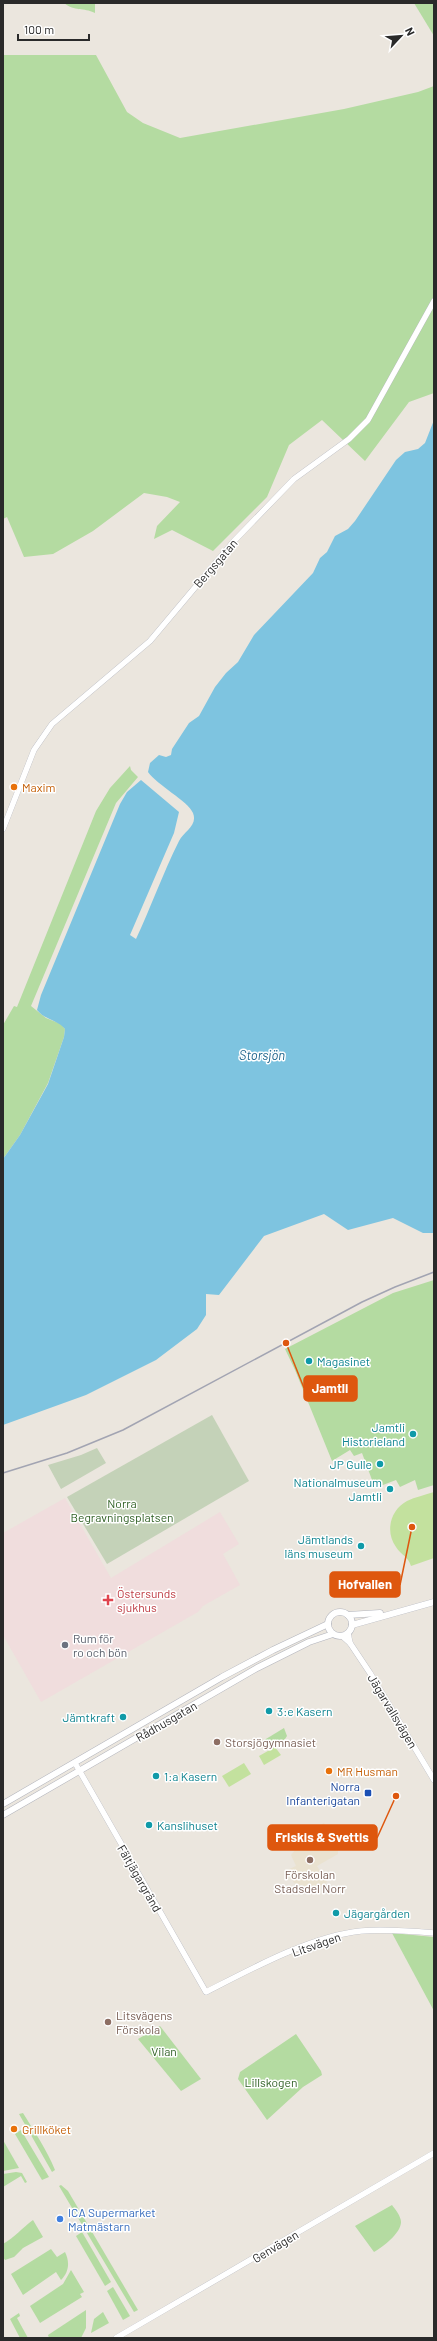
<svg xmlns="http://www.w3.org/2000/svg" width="437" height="2341" font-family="Barlow,sans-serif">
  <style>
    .education { fill: #eae2d0 }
    .medical { fill: #f0dddd }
    .green { fill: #b4dba1 }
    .cemetery { fill: #c4d2b8 }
    .pitch { fill: #c3e19e }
    .water { fill: #7ec4e0 }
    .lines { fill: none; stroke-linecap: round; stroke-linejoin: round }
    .tertiary-casing { stroke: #b2b4bc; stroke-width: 6 }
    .secondary-casing { stroke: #b2b4bc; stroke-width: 7 }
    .tertiary { stroke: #fff; stroke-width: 5.5 }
    .secondary { stroke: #fff; stroke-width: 6 }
    .rail { stroke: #a2a4b2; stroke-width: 1.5 }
    .food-dot { fill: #e8710a; stroke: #fff; stroke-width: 1.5 }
    .culture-dot { fill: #0f9aa8; stroke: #fff; stroke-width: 1.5 }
    .health-dot { fill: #e0444e; stroke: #fff; stroke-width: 1.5 }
    .worship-dot { fill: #6b7280; stroke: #fff; stroke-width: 1.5 }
    .education-dot { fill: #8d6e63; stroke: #fff; stroke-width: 1.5 }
    .transit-dot { fill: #1a4fb4; stroke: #fff; stroke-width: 1.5 }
    .shop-dot { fill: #3f7fe0; stroke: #fff; stroke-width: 1.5 }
    .labels { text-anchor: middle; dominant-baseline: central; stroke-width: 3; stroke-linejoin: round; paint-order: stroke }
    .street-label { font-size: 12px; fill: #2a2a2a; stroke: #fff }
    .food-label { font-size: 12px; fill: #c56008; stroke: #fff; text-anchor: start }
    .culture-label { font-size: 12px; fill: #0d838f; stroke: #fff; text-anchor: start }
    .park-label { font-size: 12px; fill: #2e5f23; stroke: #fff }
    .health-label { font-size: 12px; fill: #be3a42; stroke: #fff; text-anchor: start }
    .worship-label { font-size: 12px; fill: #5b616d; stroke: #fff; text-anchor: start }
    .education-label { font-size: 12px; fill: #785e54; stroke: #fff; text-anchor: start }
    .transit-label { font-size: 12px; fill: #164399; stroke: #fff; text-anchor: end }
    .shop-label { font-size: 12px; fill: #366cbe; stroke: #fff; text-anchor: start }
    .water-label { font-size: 13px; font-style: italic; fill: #1d648c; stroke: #fff }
    .leader { fill: none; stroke: #de570e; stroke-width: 1.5 }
    .callout-dot { fill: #de570e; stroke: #fff; stroke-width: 1.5 }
    .callout { fill: #de570e; stroke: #de570e; stroke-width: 1.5 }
    .callout-label { font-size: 13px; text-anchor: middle; font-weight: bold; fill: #fff }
  </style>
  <rect width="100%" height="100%" fill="#ebe6de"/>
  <polygon class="education" points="324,1823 338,1847 338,1854 317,1866 327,1882 315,1889 294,1883 287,1870 296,1866 291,1855 296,1849 293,1842"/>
  <polygon class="medical" points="65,1498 111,1578 220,1512 239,1544 223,1554 240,1585 203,1606 198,1612 41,1702 3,1635 3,1533"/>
  <g class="green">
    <path d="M64,3H95V13C83,7 75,12 64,3Z"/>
    <polygon points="414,3 434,3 434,36"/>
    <polygon points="3,55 96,55 127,112 143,123 180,138 344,109 418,92 434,86 434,393 409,402 365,461 322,420 289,445 267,497 213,551 172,530 154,539 157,526 180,502 167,497 144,493 93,531 53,554 24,557 7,517 3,519"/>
    <polygon points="130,766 131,770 138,777 116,803 31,1006 46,1018 61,1024 65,1029 64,1037 48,1083 20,1135 3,1159 3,1025 14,1006 17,1007 96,811 110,788"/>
    <polygon points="434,1280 434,1485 418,1490 415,1480 400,1487 396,1480 375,1488 362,1453 354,1456 350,1450 332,1461 295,1370 285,1349 393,1293"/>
    <polygon points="284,1728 287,1736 285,1739 267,1750 261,1742"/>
    <polygon points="392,1933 434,1937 434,2011"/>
    <polygon points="160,2026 201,2079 181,2091 138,2039"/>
    <polygon points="296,2034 321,2071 322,2075 303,2087 267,2120 238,2079 240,2072"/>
    <path d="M23,2113C34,2131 47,2150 55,2170L52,2172L19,2114Z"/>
    <polygon points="21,2130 49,2177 42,2180 15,2134"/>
    <polygon points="3,2140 19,2168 3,2171"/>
    <polygon points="16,2172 22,2173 27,2182 25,2183 21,2176 3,2187 3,2174"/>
    <polygon points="61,2185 68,2191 138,2310 134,2312 59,2186"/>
    <path d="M392,2205C395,2209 401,2216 401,2222C401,2233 383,2247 374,2252L355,2226Z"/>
    <path d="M33,2220L43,2237L23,2248L14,2257L5,2260L3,2257V2244C15,2237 22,2228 33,2220Z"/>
    <polygon points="82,2232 111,2282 105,2286 76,2236"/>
    <path d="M51,2249L57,2257L65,2252C70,2262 69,2272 61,2280L56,2272L23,2295L11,2274Z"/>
    <polygon points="71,2270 84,2292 80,2294 82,2297 40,2323 30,2306 63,2284"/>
    <polygon points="113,2287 130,2316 123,2320 107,2291"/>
    <polygon points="86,2310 86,2328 81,2338 49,2338 48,2335"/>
    <polygon points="103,2312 109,2323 91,2333 94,2319"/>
    <polygon points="19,2313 20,2316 17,2318 28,2338 20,2338 10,2319"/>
  </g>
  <g class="cemetery">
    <polygon points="212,1415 249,1481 107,1564 67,1497"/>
    <polygon points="97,1448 106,1463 61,1489 48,1465 81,1455"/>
  </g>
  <g class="pitch">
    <path d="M434,1492V1558L411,1566C408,1556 401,1555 396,1547C385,1532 390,1510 407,1501C415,1497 425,1495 434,1492Z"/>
    <polygon points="275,1747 281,1755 264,1765 259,1756"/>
    <polygon points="244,1763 251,1774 229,1787 222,1776"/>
  </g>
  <path class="water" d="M434,420V1233H423L393,1218L348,1230L324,1214L264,1236L219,1295L206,1294V1315L197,1329L156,1360L86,1395L3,1425V1159L20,1135L48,1084L64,1037L65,1029C58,1020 45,1020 37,1010L41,995L120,804L127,792L141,780L179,812L174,833L130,935L136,939C151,907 163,873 179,841C184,831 198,826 193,813C188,801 157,785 148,772L150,763L159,755L166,757L171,755L172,749L189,723L199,716L215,687L226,673L238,662L254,635L313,573L320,558L327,552L335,536L348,529L355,521L396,460L405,452L418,449L425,443Z"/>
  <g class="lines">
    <defs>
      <g id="tertiary">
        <polyline points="3,829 34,750 52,724 150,641 234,541 294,479 349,439 368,420 434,301"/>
        <polyline points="348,1633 350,1643"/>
        <polyline points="342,1636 350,1643 370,1673 434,1780"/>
        <path d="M75,1763L206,1992C251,1969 311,1936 361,1931C385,1929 410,1931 434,1933"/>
        <polyline points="116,2338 434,2153"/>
      </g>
      <g id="secondary">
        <circle cx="340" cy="1624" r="12"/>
        <polyline points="348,1615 380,1613"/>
        <polyline points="352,1625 434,1602"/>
        <polyline points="3,1804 222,1677 273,1650 328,1624"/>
        <polyline points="3,1815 257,1668 309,1642 333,1634"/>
      </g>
    </defs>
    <use href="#tertiary" class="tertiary-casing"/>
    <use href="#secondary" class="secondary-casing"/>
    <use href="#tertiary" class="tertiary"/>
    <use href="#secondary" class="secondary"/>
    <polyline class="rail" points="3,1473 67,1453 123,1430 362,1302 395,1287 434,1272"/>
  </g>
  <g class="food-dot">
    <circle cx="14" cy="787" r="4"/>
    <circle cx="329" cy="1771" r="4"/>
    <circle cx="14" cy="2129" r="4"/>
  </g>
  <g class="culture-dot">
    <circle cx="309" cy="1361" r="4"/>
    <circle cx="413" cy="1434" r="4"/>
    <circle cx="380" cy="1464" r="4"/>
    <circle cx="390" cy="1489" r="4"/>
    <circle cx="361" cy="1546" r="4"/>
    <circle cx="269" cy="1711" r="4"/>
    <circle cx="123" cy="1717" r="4"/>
    <circle cx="156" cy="1776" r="4"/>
    <circle cx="149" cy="1825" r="4"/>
    <circle cx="336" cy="1913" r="4"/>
  </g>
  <path class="health-dot" d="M106 1594h4v4h4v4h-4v4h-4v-4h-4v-4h4z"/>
  <circle class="worship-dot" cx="65" cy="1645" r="4"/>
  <g class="education-dot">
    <circle cx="217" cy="1742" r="4"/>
    <circle cx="310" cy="1860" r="4"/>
    <circle cx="108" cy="2022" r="4"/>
  </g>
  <rect class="transit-dot" x="364" y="1789" width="8" height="8" rx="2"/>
  <circle class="shop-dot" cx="60" cy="2219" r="4"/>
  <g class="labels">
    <g class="street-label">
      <text transform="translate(215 563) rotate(-49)">Bergsgatan</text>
      <text transform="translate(393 1711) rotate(59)">Jägarvallsvägen</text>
      <text transform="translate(166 1721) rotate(-30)">Rådhusgatan</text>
      <text transform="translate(140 1878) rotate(60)">Fältjägargränd</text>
      <text transform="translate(316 1944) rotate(-19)">Litsvägen</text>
      <text transform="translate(275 2246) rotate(-31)">Genvägen</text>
    </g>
    <g class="food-label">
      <text x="22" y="787">Maxim</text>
      <text x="337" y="1771">MR Husman</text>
      <text x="22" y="2129">Grillköket</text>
    </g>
    <g class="culture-label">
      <text x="317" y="1361">Magasinet</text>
      <text x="405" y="1427" text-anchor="end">Jamtli<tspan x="405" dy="14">Historieland</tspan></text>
      <text x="372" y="1464" text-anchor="end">JP Gulle</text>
      <text x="382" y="1482" text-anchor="end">Nationalmuseum<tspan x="382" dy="14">Jamtli</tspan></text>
      <text x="353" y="1539" text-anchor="end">Jämtlands<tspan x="353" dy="14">läns museum</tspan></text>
      <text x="277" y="1711">3:e Kasern</text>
      <text x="115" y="1717" text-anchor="end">Jämtkraft</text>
      <text x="164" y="1776">1:a Kasern</text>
      <text x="157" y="1825">Kanslihuset</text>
      <text x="344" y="1913">Jägargården</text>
    </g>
    <g class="park-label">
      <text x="122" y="1503">Norra<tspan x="122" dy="14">Begravningsplatsen</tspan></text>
      <text x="164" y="2051">Vilan</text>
      <text x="271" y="2082">Lillskogen</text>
    </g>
    <g class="health-label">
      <text x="117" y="1593">Östersunds<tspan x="117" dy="14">sjukhus</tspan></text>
    </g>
    <g class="worship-label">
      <text x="73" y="1638">Rum för<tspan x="73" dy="14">ro och bön</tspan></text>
    </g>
    <g class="education-label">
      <text x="225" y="1742">Storsjögymnasiet</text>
      <text x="310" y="1874" text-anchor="middle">Förskolan<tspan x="310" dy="14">Stadsdel Norr</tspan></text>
      <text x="116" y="2015">Litsvägens<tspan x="116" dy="14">Förskola</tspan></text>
    </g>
    <g class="transit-label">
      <text x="360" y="1786">Norra<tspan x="360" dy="14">Infanterigatan</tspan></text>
    </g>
    <g class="shop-label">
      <text x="68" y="2212">ICA Supermarket<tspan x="68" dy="14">Matmästarn</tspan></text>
    </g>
    <g class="water-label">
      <text x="262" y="1055">Storsjön</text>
    </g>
  </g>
  <path class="leader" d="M286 1343L304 1388M412 1527L400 1585M396 1796L377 1838"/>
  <g class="callout-dot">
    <circle cx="286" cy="1343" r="4"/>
    <circle cx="412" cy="1527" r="4"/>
    <circle cx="396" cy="1796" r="4"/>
  </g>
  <g class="callout">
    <rect x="304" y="1376" width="53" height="25" rx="4"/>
    <rect x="330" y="1572" width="70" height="25" rx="4"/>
    <rect x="268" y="1825" width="109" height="25" rx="4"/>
  </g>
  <g class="callout-label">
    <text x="330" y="1393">Jamtli</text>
    <text x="365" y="1589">Hofvallen</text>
    <text x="322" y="1842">Friskis &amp; Svettis</text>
  </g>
  <rect width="437" height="2341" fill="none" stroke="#2a2a2a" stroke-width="8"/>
  <g transform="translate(401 36) rotate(64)" stroke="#ffffff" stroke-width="3" paint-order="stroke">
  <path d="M0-3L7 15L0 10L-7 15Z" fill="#2a2a2a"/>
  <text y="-6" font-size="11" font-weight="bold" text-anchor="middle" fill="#2a2a2a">N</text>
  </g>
  <path d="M18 34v6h71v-6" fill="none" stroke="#2a2a2a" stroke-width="2"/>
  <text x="24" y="34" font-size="12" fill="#2a2a2a" stroke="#ffffff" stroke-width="3" paint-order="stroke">100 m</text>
</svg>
